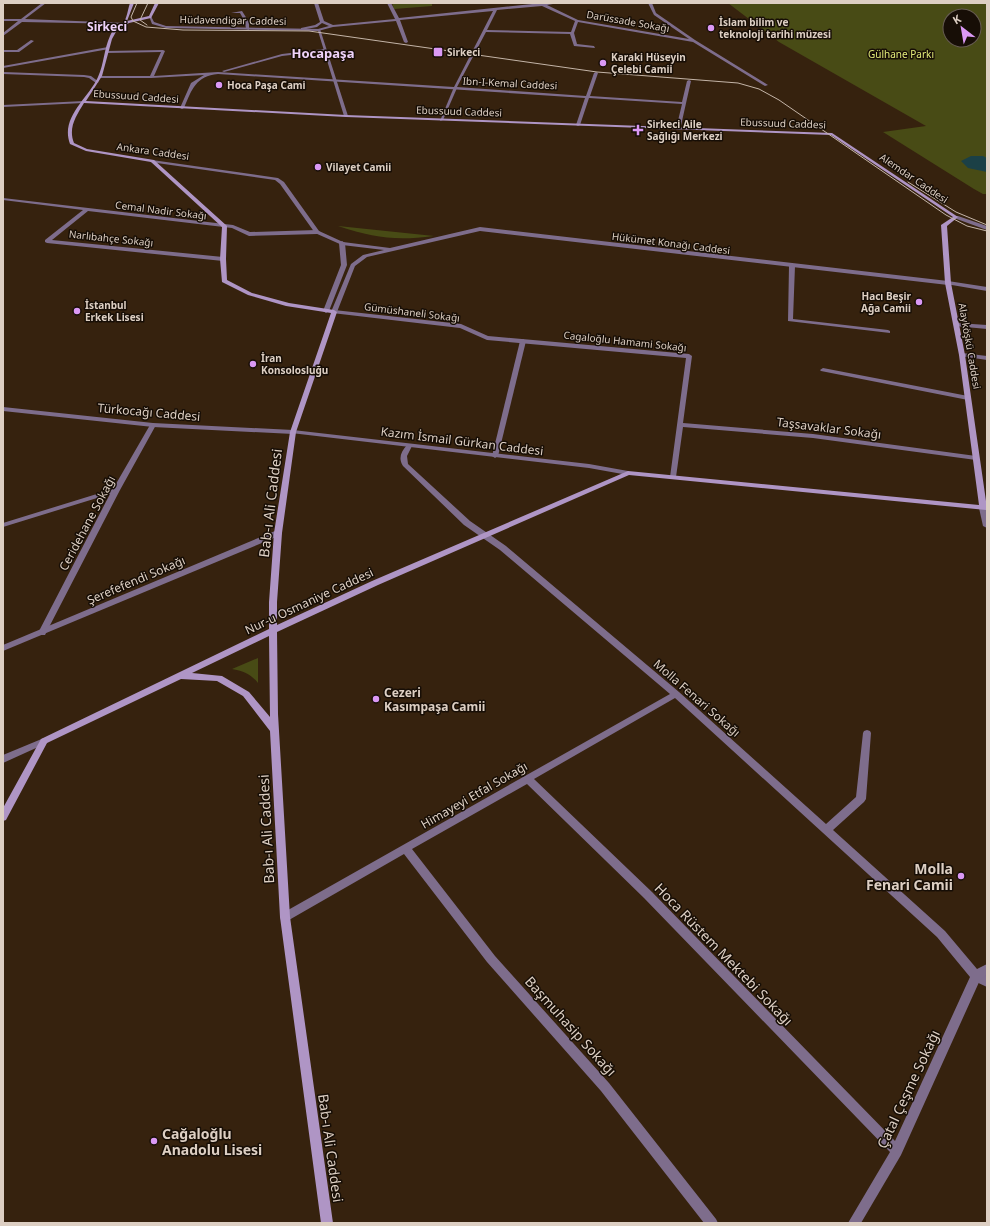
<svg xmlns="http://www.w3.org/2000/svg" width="990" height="1226" font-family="'Noto Sans',sans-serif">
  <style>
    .green { fill: #484b15; fill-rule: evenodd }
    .water { fill: #1b4046 }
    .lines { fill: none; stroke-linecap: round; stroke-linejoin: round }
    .service { fill: #7e6d8c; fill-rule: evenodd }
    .pedestrian { fill: #7e6d8c; fill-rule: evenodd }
    .minor { fill: #7e6d8c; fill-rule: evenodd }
    .tertiary { fill: #7e6d8c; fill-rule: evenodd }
    .secondary { fill: #af95c5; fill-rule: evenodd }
    .tram { stroke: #c4b5a8; stroke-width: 1 }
    .poi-dot { fill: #db99f5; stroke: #170e06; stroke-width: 1.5 }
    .labels { text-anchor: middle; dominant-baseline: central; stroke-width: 3; stroke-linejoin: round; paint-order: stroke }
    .far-street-label { font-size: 10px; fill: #ddcfc3; stroke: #170e06 }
    .far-poi-label { font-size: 10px; font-weight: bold; fill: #ddcfc3; stroke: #170e06; text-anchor: start }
    .far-park-label { font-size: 10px; fill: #e2eb78; stroke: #170e06 }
    .far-quarter-label { font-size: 12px; font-weight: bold; fill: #efd3fa; stroke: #170e06 }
    .street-label { font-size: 12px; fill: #ddcfc3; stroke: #170e06 }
    .poi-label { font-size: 12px; font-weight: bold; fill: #ddcfc3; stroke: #170e06; text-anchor: start }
    .far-district-label { font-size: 13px; font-weight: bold; fill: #efd3fa; stroke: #170e06 }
    .near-street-label { font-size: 14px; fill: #ddcfc3; stroke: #170e06 }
    .near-poi-label { font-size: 14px; font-weight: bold; fill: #ddcfc3; stroke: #170e06; text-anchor: end }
  </style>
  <rect width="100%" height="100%" fill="#36220e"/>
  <g class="green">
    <polygon points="392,3 432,3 432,6 394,9"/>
    <path d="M728,3H987V194H983L974,189L883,132L926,126L779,42ZM950,16H974V40H950Z"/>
    <path d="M338,226L434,236C395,241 375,238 338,226Z"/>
    <path d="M258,658V683C251,674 243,671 232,669Z"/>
  </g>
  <polygon class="water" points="971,156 983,156 987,158 987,172 968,168 961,161"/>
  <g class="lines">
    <polygon class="service" points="823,368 968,396 971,398 968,400 821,371 820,370"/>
    <g class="pedestrian">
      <polygon points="42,3 46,3 25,19 127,23 125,24 22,22 3,36 3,33 18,21 3,21 3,19 21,19"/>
      <path d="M314,3H318L324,21L333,25L395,19L387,3H391L399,18L542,3H559L547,5L578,20L689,39L654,15L648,3H652L656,13L695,40L768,85L765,86L693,42L578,22L574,33L577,44L594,46L595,48L574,46L570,34L486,32L457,87L586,96L594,73L596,72L598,73L590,96L682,102L687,81L689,80L691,81L680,130L676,129L682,104L589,98L580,125L578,126L576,125L585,98L218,74C196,76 192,89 184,108L182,109L180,108L191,83L204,75L151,78H100L98,77L100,76H150L161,52L107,53L106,51L163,50L165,51L154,76L218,72L454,87L493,11L400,20L408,42L406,43L404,42L396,21L333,27L318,31V29L329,26L322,23L317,27L301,30V28L315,25L320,22ZM542,6L575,21L571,32L487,30L497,10Z"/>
      <polygon points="242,11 249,22 249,30 246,29 245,22 240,13 231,13"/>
      <polygon points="31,40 34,41 19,52 3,52 3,50 17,50"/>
      <polygon points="108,47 109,49 3,68 3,66"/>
      <polygon points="324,49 325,51 282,56 224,72 222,71 282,54"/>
      <polygon points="3,72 84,75 91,76 99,82 96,83 89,78 84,77 3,74"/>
      <polygon points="84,101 83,103 3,107 3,105"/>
      <polygon points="3,198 233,225 250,232 317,230 320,232 317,234 249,236 232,228 88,211 52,240 223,257 226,259 223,261 47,243 45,242 45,240 83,210 3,200"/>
      <polygon points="342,241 345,243 347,265 329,311 326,313 323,311 341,265 339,243"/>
      <polygon points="523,339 526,341 498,456 495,458 492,456 520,341"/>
      <polygon points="153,423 156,425 120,490 46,633 45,635 39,635 38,633 110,494 3,527 3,523 113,489 150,425"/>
      <polygon points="44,738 47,739 48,741 47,743 3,763 3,755"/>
      <polygon points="976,971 987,976 987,987 972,980 971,976 972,972"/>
    </g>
    <g class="minor">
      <polygon points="454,87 457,88 443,120 440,121"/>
      <polygon points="954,216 958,216 987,226 987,230 954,218"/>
      <polygon points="792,264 795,266 793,319 888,330 890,331 890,333 788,321 789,266"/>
      <polygon points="948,281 987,287 987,291 946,284 946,282"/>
      <polygon points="334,310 461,324 488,336 689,354 692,356 683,423 813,434 976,456 979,458 976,460 813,438 683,427 676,477 673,479 670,477 686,358 487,340 460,328 332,313 331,312"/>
      <polygon points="957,323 987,325 987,329 955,326 955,324"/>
      <polygon points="962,353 987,356 987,360 960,356 959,355"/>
      <polygon points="3,407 153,423 293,430 296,432 293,434 153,427 3,411"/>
      <path d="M409,444L412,446L407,456L408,464L470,521L506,546L679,692L826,824L856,797L863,733L864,731L867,730L870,731L871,733L866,799L864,802L833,830L945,931L977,969L987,964V975L980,980L901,1155L861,1223H848L890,1152L644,898L527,784L412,849L495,956L609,1083L716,1219L718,1223H704L601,1091L487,962L404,854L289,920L285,922L281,920L280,917L281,914L670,694L500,550L464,525L403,466C398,458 401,452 407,445ZM675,698L937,937L970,977L895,1141L652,892L534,779Z"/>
      <polygon points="980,506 983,506 987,508 987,528 983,526 979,508"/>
    </g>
    <g class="tertiary">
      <polygon points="149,16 151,16 154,22 166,26 320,29 348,116 346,117 344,116 318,31 166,28 152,24"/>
      <polygon points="152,160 278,178 284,182 319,231 343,242 390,248 480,227 948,281 951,283 948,285 480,231 367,257 355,266 337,312 334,314 331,312 351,264 363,255 384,250 342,245 315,233 280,184 275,180 150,162 150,160"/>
      <polygon points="293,430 589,464 628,471 631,473 628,475 589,468 291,433 291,431"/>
      <polygon points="275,531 281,531 282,533 281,535 3,651 3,645"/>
    </g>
    <path class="secondary" d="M130,3H134L127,21L149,16L155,3H159L151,18L129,23L117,30L112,39L102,76L86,101L346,115L832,133L958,217L947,226L951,283L965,355L987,508L986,510L629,475L378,585L277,632L278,714L290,917L333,1223H321L280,917L270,731L243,696L217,681L181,679L47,743L6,820L3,821V808L41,739L269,629V602L274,533L290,432L331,313L286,306L248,295L222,282L220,259L222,227L151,162L86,151L70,144C60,117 88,99 98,77C104,64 104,49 110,36C113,29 118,27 123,23C127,19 128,8 130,3ZM84,103L346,117L831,135L953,217L941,225L945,283L959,355L979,505L628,471L372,581L277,625V602L282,533L296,432L337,312L334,310L289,303L252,293L227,280L226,259L227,226L154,160L87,149L74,143C68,128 76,116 84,103ZM269,636L270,717L249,692L222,676L192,673Z"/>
    <g class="tram">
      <polyline points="137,3 131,17 133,21 146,27 183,30 309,31 597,72 738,83 759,89 779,100 946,215 967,226 987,231"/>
      <polyline points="147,25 140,20 148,3"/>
      <polyline points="908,182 956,212 987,225"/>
    </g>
  </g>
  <g class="poi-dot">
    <circle cx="711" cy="28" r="4"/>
    <rect x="433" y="47" width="10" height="10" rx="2"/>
    <circle cx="603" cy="63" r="4"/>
    <circle cx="219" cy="85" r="4"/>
    <path d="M636 124h4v4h4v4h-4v4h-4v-4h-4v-4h4z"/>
    <circle cx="318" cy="167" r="4"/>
    <circle cx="919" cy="302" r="4"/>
    <circle cx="77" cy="311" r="4"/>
    <circle cx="253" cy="364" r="4"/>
    <circle cx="376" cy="699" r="4"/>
    <circle cx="961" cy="876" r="4"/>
    <circle cx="154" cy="1141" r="4"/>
  </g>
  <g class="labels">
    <g class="far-street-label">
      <text transform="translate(233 20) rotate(1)">Hüdavendigar Caddesi</text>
      <text transform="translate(628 21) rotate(10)">Darüssade Sokağı</text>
      <text transform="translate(510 83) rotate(3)">Ibn-I-Kemal Caddesi</text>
      <text transform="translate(136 96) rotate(4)">Ebussuud Caddesi</text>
      <text transform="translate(459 111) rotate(2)">Ebussuud Caddesi</text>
      <text transform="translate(783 123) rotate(2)">Ebussuud Caddesi</text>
      <text transform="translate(153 151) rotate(8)">Ankara Caddesi</text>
      <text transform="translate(914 178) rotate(34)">Alemdar Caddesi</text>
      <text transform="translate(161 210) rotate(7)">Cemal Nadir Sokağı</text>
      <text transform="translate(111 238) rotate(6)">Narlıbahçe Sokağı</text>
      <text transform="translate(671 243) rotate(7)">Hükümet Konağı Caddesi</text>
      <text transform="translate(412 312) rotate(7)">Gümüshaneli Sokağı</text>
      <text transform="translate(625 341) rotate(6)">Cagaloğlu Hamami Sokağı</text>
      <text transform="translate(970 346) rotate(80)">Alayköşkü Caddesi</text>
    </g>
    <g class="far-poi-label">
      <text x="719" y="22">İslam bilim ve<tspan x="719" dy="12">teknoloji tarihi müzesi</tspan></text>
      <text x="447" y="52">Sirkeci</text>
      <text x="611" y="57">Karaki Hüseyin<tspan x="611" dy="12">Çelebi Camii</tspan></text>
      <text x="227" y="85">Hoca Paşa Cami</text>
      <text x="647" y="124">Sirkeci Aile<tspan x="647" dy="12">Sağlığı Merkezi</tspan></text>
      <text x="326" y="167">Vilayet Camii</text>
      <text x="911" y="296" text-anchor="end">Hacı Beşir<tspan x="911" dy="12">Ağa Camii</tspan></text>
      <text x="85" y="305">İstanbul<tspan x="85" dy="12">Erkek Lisesi</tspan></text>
      <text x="261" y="358">İran<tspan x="261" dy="12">Konsolosluğu</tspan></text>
    </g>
    <g class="far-park-label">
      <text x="901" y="54">Gülhane Parkı</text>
    </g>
    <g class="far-quarter-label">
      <text x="107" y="26">Sirkeci</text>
    </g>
    <g class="street-label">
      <text transform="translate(149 412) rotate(5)">Türkocağı Caddesi</text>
      <text transform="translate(829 428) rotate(7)">Taşsavaklar Sokağı</text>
      <text transform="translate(462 441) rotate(7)">Kazım İsmail Gürkan Caddesi</text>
      <text transform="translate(87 523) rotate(-62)">Ceridehane Sokağı</text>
      <text transform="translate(136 580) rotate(-23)">Şerefefendi Sokağı</text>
      <text transform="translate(309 601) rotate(-25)">Nur-u Osmaniye Caddesi</text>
      <text transform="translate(697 698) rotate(41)">Molla Fenari Sokağı</text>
      <text transform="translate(474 795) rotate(-30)">Himayeyi Etfal Sokağı</text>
    </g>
    <g class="poi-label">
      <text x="384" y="692">Cezeri<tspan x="384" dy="14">Kasımpaşa Camii</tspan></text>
    </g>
    <g class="far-district-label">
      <text x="323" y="53">Hocapaşa</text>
    </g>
    <g class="near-street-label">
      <text transform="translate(270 503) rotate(-83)">Bab-ı Ali Caddesi</text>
      <text transform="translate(266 829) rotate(-93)">Bab-ı Ali Caddesi</text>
      <text transform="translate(724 954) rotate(46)">Hoca Rüstem Mektebi Sokağı</text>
      <text transform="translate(571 1026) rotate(48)">Başmuhasip Sokağı</text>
      <text transform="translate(908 1089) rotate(-65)">Çatal Çeşme Sokağı</text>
      <text transform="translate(331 1148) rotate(82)">Bab-ı Ali Caddesi</text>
    </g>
    <g class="near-poi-label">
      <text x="953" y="868">Molla<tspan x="953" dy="16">Fenari Camii</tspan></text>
      <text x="162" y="1133" text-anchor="start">Cağaloğlu<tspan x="162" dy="16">Anadolu Lisesi</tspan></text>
    </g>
  </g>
  <rect width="990" height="1226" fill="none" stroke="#ddcfc3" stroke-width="8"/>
  <g transform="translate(962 28) rotate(329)"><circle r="19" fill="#170e06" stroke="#665b52"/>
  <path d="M0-3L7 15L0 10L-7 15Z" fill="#db99f5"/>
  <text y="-6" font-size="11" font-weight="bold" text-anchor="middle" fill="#ddcfc3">K</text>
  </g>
</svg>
